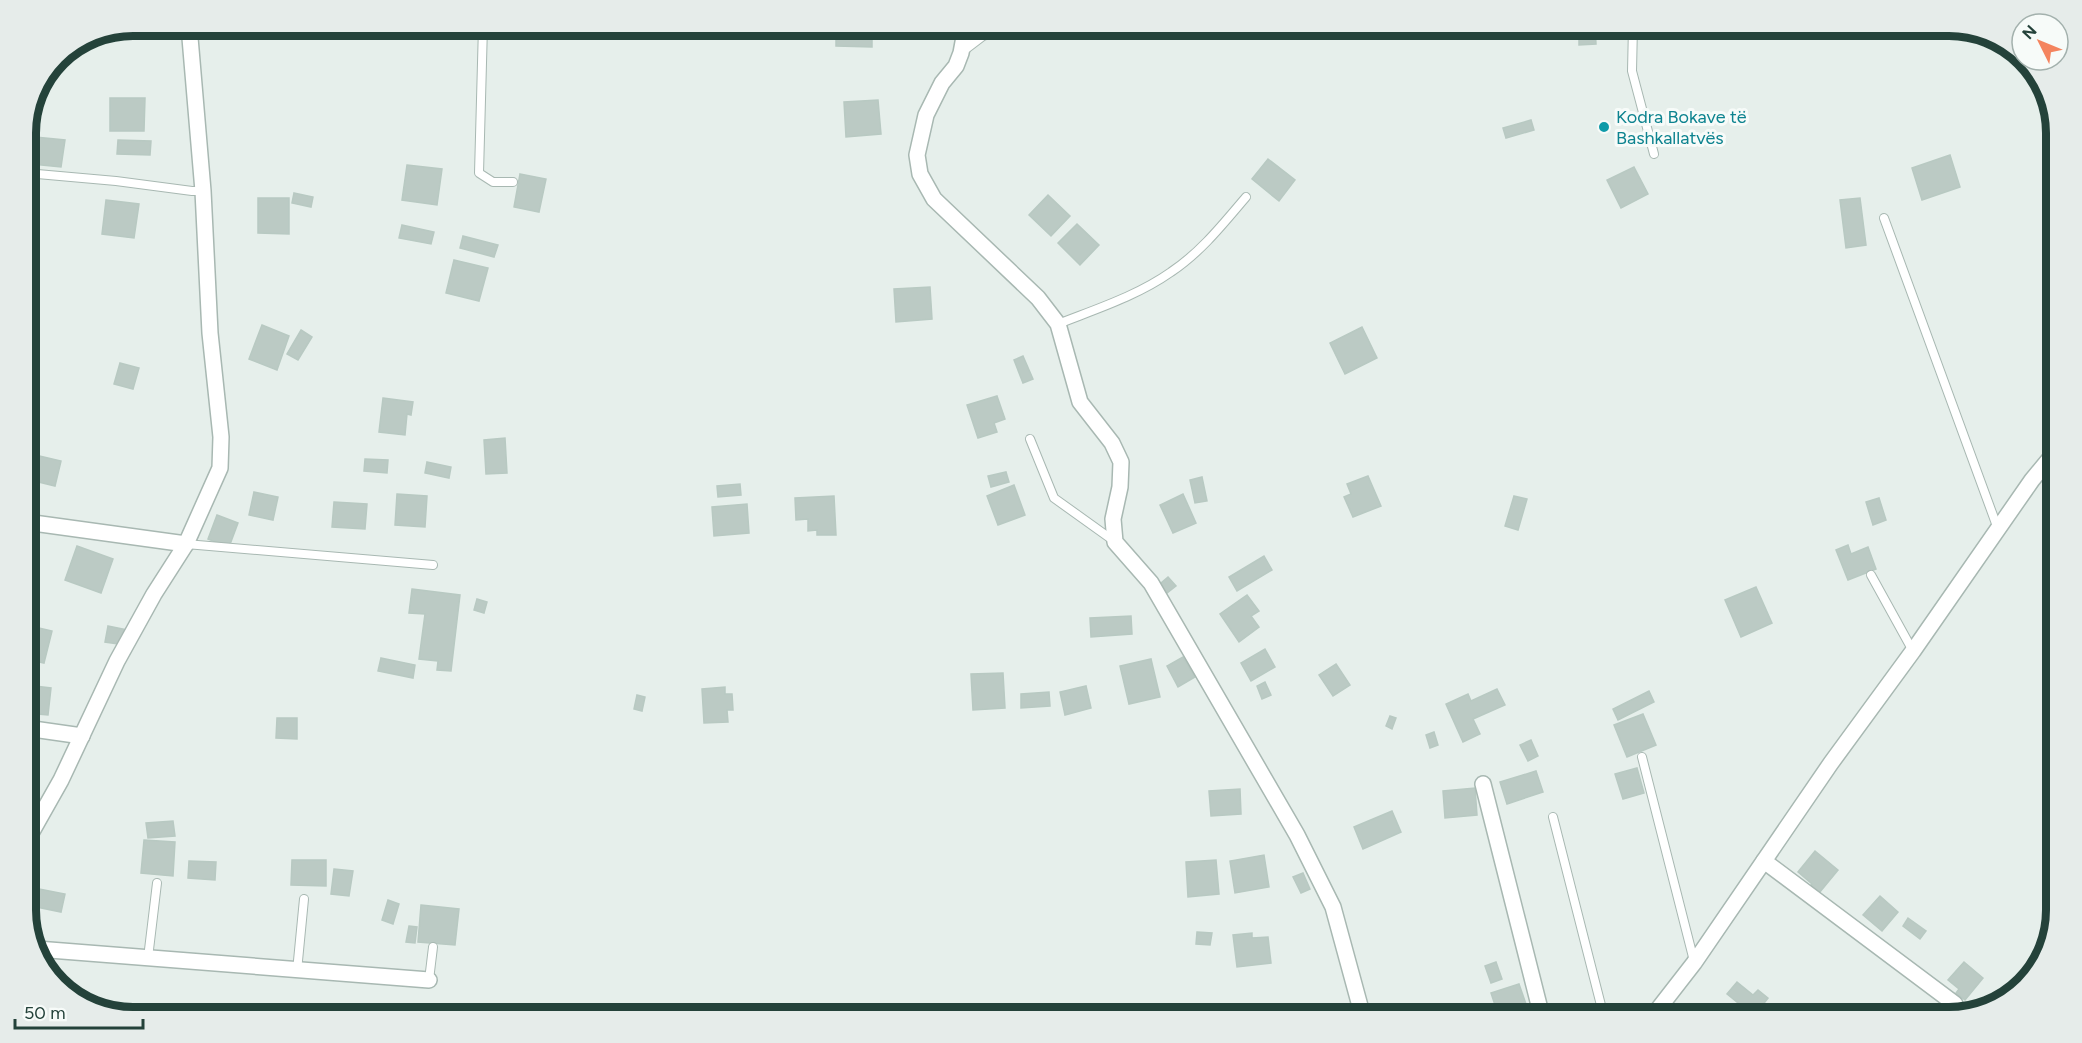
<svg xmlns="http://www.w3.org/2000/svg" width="2082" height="1043" font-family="Figtree,sans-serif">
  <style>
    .building { fill: #bbcac4; stroke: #b8c9c2; stroke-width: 1.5 }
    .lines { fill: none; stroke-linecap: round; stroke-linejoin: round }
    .lane-casing { stroke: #a8b8b2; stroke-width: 10 }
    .street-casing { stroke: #a8b8b2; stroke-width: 18 }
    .lane { stroke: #fff; stroke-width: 8 }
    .street { stroke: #fff; stroke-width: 15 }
    .culture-dot { fill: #0f9aa8; stroke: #f7fbf9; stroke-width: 2 }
    .labels { text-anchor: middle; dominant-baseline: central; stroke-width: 6; stroke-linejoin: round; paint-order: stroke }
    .culture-label { font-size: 18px; fill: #0d838f; stroke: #f7fbf9; text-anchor: start }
    .rim { fill: none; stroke: #24423a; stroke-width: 8 }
  </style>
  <rect width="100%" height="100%" fill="#e6efeb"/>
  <g class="building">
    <polygon points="1133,26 1171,26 1172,30 1135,36"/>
    <polygon points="1579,26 1595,26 1596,44 1579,45"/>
    <polygon points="836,32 872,32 872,47 836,46"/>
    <polygon points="110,98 145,98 144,131 110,131"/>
    <polygon points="878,100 881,134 846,137 844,102"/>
    <polygon points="1531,120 1534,130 1506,138 1503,128"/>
    <polygon points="26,131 34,132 30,166 26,166"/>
    <polygon points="35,137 65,140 61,167 32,164"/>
    <polygon points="118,140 151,141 150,155 117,154"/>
    <polygon points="1950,155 1960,187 1922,200 1912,168"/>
    <polygon points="1268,159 1295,180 1279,201 1252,179"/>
    <polygon points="407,165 442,169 437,205 402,200"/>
    <polygon points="1634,167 1648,194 1621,208 1607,180"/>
    <polygon points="520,174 546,179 539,212 514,207"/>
    <polygon points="294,193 313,197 311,207 292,203"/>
    <polygon points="1048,195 1070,216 1051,236 1029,215"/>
    <polygon points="258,198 289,198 289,234 258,233"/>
    <polygon points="1860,198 1866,245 1846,248 1840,200"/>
    <polygon points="106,200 139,204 134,238 102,234"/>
    <polygon points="1077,224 1099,245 1080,265 1058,243"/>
    <polygon points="402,225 434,232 431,244 399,238"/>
    <polygon points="463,236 498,245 494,257 460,248"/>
    <polygon points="454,260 488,268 479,301 446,293"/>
    <polygon points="930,287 932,319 896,322 894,289"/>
    <polygon points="262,325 289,336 277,370 249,359"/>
    <polygon points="1362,327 1377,358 1345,374 1330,343"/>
    <polygon points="301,330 312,337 298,360 287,354"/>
    <polygon points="1023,356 1033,379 1023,383 1014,360"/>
    <polygon points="120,363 139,368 133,389 114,384"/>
    <polygon points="997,396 1005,419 994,423 997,432 978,438 967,405"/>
    <polygon points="383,398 413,402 411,415 407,414 405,435 379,432"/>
    <polygon points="505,438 507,473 486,474 484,440"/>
    <polygon points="31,454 61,461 55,486 26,479"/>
    <polygon points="365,459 388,460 387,473 364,471"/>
    <polygon points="427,462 451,467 449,478 425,473"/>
    <polygon points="1006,472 1009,482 991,487 988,476"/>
    <polygon points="1368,476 1381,506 1353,517 1344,497 1351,494 1347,484"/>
    <polygon points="1202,477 1207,501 1195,503 1190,480"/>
    <polygon points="740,484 741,495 718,497 717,486"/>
    <polygon points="1014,485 1025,515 998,525 987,496"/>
    <polygon points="254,492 278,497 273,520 249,515"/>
    <polygon points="397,494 427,496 425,527 395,525"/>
    <polygon points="1183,494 1196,523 1173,533 1160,505"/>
    <polygon points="834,496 836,535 817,535 817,530 808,531 808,519 796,520 795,498"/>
    <polygon points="1514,496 1527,499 1518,530 1505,526"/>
    <polygon points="1879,498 1886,520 1873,525 1866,502"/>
    <polygon points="334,502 367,504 365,529 332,527"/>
    <polygon points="747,504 749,533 714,536 712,507"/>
    <polygon points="217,515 238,523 229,547 208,539"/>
    <polygon points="1848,545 1851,554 1868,547 1876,569 1848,580 1836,550"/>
    <polygon points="77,546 113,559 101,593 65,580"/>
    <polygon points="1264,556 1272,570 1237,591 1229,577"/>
    <polygon points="1168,577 1176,586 1162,597 1155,588"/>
    <polygon points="1756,587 1772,623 1741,637 1725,600"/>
    <polygon points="412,589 460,595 451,671 437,670 438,661 419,659 425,614 409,613"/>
    <polygon points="1247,595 1259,611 1251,616 1259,627 1239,642 1220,614"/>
    <polygon points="477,599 487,602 484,613 474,610"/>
    <polygon points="1131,616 1132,634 1091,637 1090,618"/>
    <polygon points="26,625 52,631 44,663 26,659"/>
    <polygon points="108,626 128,630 125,645 105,642"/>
    <polygon points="1265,649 1275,667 1251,681 1241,663"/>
    <polygon points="1183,657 1195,677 1178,687 1167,666"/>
    <polygon points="381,658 415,665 413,678 378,671"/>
    <polygon points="1151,659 1160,697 1129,704 1120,666"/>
    <polygon points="1336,664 1350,685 1333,696 1319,675"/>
    <polygon points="1003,673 1005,708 973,710 971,674"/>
    <polygon points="1265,682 1271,695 1262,699 1257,686"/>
    <polygon points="26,685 51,688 48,715 26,713"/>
    <polygon points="1086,686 1091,708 1065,715 1060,692"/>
    <polygon points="725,687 725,694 732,694 733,710 727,710 728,722 704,723 702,689"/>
    <polygon points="1497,689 1505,705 1473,719 1480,734 1463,742 1446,704 1468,694 1471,701"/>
    <polygon points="1649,691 1654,702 1618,720 1613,709"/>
    <polygon points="1049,692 1050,706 1021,708 1021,694"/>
    <polygon points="637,695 645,697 642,711 634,709"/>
    <polygon points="1643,714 1656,745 1627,757 1614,725"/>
    <polygon points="1390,716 1396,718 1392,729 1386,726"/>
    <polygon points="277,718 297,718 297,739 276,738"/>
    <polygon points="1434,732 1438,745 1430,748 1426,735"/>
    <polygon points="1531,740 1538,756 1528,761 1520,745"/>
    <polygon points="1637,768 1644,793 1623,799 1615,774"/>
    <polygon points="1536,771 1543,792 1507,804 1500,782"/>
    <polygon points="1475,788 1477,815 1445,818 1443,791"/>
    <polygon points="1240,789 1241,814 1211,816 1209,791"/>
    <polygon points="1392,811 1401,832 1363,849 1354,827"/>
    <polygon points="173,821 175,836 148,838 146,823"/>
    <polygon points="144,840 175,842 173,876 141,873"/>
    <polygon points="1815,851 1838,870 1815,898 1806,890 1812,884 1798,872"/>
    <polygon points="1264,855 1269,887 1235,893 1230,861"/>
    <polygon points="292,860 326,860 326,886 291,885"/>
    <polygon points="1216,860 1219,894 1188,897 1186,862"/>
    <polygon points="189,861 216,862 215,880 188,878"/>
    <polygon points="334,869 353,871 349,896 331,894"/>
    <polygon points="1303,873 1310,889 1301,893 1293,877"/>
    <polygon points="34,888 65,894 61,912 31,906"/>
    <polygon points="1880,896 1898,912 1882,931 1863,915"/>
    <polygon points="388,900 399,904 393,924 382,920"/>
    <polygon points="421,905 459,909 455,945 418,942"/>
    <polygon points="1908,918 1926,931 1920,939 1903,926"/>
    <polygon points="409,926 417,927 415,943 406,942"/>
    <polygon points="1197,932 1212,933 1210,945 1196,944"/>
    <polygon points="1252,933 1252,938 1268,937 1271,963 1237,967 1233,935"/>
    <polygon points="1496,962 1502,979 1491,983 1485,966"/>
    <polygon points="1964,962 1983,978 1965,1000 1956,993 1959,989 1948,980"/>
    <polygon points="1737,982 1753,995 1758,990 1768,998 1754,1016 1727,994"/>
    <polygon points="1519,984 1527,1007 1499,1017 1491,993"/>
  </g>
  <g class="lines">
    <defs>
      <g id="lane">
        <polyline points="483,26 479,173 493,182 513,182"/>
        <polyline points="1633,26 1632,71 1654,154"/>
        <polyline points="962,52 983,36 1009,26"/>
        <polyline points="26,173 116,181 192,191 203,191"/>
        <polyline points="1884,218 1998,529"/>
        <path d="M1058,324C1096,309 1137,296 1171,272C1201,252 1223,224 1246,197"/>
        <polyline points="1030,439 1054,498 1114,541"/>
        <polyline points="186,544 433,565"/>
        <polyline points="1871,575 1913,651"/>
        <polyline points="1642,757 1694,961"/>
        <polyline points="1553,817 1604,1017"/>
        <polyline points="148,958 157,883"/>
        <polyline points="297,971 304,899"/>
        <polyline points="429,980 433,947"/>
      </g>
      <g id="street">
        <polyline points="966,26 961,53 956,66 942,83 926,115 917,155 920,174 934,199 1038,298 1058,324 1080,402 1112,443 1121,462 1120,487 1113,519 1115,542 1151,583 1297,835 1333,907 1363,1017"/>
        <polyline points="26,522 186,544"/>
        <polyline points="26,728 82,736"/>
        <polyline points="1483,784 1542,1017"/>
        <polyline points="26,842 61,780 117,661 154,594 186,544 220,468 221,437 210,333 203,191 189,26"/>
        <polyline points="1764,861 1955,1004"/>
        <polyline points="37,949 429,980"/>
        <polyline points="1652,1017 1694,963 1831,763 1913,651 2032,480 2056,451"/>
      </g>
    </defs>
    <use href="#lane" class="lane-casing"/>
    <use href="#street" class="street-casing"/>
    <use href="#lane" class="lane"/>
    <use href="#street" class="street"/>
  </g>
  <circle class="culture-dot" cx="1604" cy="127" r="6"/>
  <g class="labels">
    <g class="culture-label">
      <text x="1616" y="117">Kodra Bokave të<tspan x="1616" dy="21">Bashkallatvës</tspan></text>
    </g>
  </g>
  <path d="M0 0H2082V1043H0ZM133 36H1949A97 97 0 0 1 2046 133V910A97 97 0 0 1 1949 1007H133A97 97 0 0 1 36 910V133A97 97 0 0 1 133 36Z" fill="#e6ecea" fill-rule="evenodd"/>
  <path class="rim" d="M133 36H1949A97 97 0 0 1 2046 133V910A97 97 0 0 1 1949 1007H133A97 97 0 0 1 36 910V133A97 97 0 0 1 133 36Z"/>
  <g transform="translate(2040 42) rotate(313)"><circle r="28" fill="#f7fbf9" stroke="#a3b1ad" stroke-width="1.5"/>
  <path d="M0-4.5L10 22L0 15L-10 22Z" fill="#f4845f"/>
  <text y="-9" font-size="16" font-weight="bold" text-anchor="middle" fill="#24423a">N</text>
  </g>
  <path d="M15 1019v9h128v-9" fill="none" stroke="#24423a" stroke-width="3"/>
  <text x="24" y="1019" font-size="18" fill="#24423a" stroke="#f7fbf9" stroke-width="4.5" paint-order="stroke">50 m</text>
</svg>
